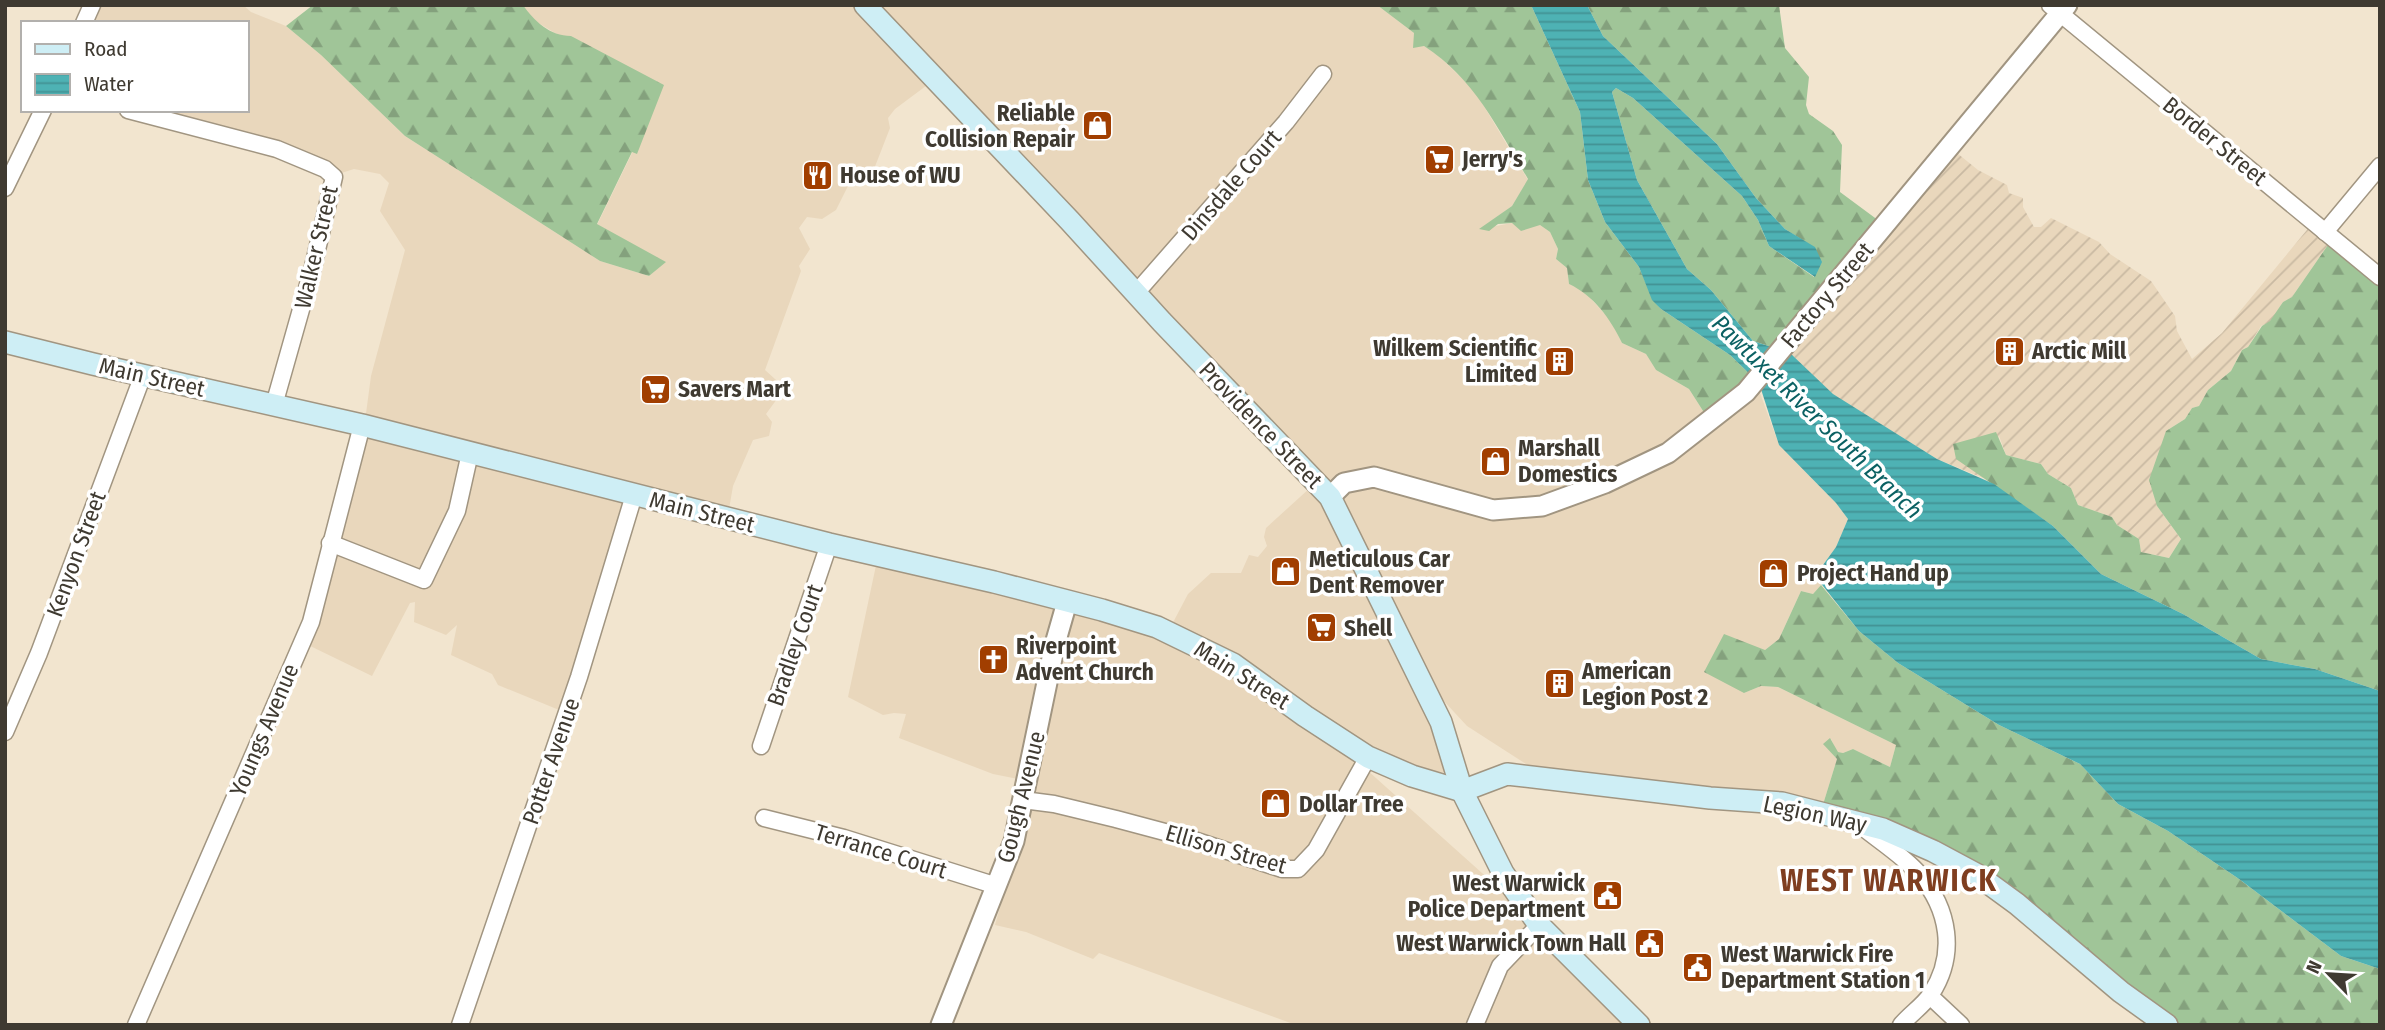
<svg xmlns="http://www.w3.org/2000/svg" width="2385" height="1030" font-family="'Fira Sans Condensed',sans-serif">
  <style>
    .built { fill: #e9d7bc }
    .industrial { fill: url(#industrial-furrows) }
    .forest { fill: url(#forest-firs) }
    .water { fill: url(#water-rules) }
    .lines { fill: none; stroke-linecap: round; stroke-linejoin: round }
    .minor-casing { stroke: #a19581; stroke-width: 19 }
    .tertiary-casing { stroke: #a19581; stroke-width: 23 }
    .secondary-casing { stroke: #a19581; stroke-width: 24 }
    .minor { stroke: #fff; stroke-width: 16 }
    .tertiary { stroke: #fff; stroke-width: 19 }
    .secondary { stroke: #ceeef5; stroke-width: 21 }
    .labels { text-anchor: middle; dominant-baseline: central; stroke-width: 7; stroke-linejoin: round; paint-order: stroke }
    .poi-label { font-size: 23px; font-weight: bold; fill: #3f3a31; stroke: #fff; text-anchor: start }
    .street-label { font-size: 23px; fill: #3f3a31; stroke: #fff }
    .water-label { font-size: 24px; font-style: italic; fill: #0b6163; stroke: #fff }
    .district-label { font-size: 30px; font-weight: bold; letter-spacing: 2px; fill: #7f3e20; stroke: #fff }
  </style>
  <defs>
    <pattern id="industrial-furrows" width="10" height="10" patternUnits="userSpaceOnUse" patternTransform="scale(1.75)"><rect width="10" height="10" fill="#e9d7bc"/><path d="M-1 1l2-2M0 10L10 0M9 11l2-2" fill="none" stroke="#c9b9a2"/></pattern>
    <pattern id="forest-firs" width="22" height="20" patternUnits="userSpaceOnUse" patternTransform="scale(1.75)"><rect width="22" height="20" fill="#a0c598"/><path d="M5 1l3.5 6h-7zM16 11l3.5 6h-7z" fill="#84a17d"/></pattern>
    <pattern id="water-rules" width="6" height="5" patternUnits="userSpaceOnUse" patternTransform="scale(1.75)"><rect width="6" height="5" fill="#4eb2b4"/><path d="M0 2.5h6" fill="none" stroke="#429293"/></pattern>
  </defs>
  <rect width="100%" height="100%" fill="#f2e5cf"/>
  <polygon class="built" points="99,5 243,5 251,12 286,26 321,55 405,136 600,261 649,276 665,262 597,225 633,151 636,154 571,36 560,36 530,18 523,5 1377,5 1414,33 1424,46 1438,55 1475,91 1528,180 1512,206 1480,229 1512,223 1540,225 1550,232 1558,249 1556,259 1567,268 1569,284 1584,291 1611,321 1622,343 1646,354 1656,370 1689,389 1714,428 1759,390 1779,445 1836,503 1848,519 1836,547 1815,576 1821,585 1813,594 1801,591 1779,639 1765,650 1744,693 1761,686 1778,687 1896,745 1890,767 1853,749 1843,753 1837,752 1831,739 1824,744 1837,759 1821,811 1537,771 1467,726 1430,686 1450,773 1371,763 1367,770 1511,899 1640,1025 1296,1025 1099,953 1093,959 1026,932 995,925 1003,897 997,886 1023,780 993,774 899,738 906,714 894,713 883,715 848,697 878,556 1168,632 1188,594 1211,573 1241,573 1249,555 1258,557 1267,546 1264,537 1266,528 1311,487 934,80 895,109 888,118 890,128 874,169 858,166 836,210 822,219 807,217 799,228 810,249 799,266 801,271 765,370 785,388 766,414 772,422 769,436 753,440 733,486 728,515 637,494 564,712 498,685 492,674 451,655 457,625 446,635 414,622 415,602 410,603 372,676 302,642 365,421 371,376 405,250 380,211 389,183 380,174 354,169 332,176 327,171 129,110 247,110 247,23 92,23"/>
  <polygon class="industrial" points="1957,153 1978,170 2007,185 2009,193 2023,198 2023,207 2034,227 2041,227 2051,218 2099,242 2110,254 2151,281 2175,316 2177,331 2192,359 2222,333 2311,225 2330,242 2292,297 2283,302 2270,322 2261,326 2248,347 2242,350 2231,371 2208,390 2199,406 2192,408 2185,419 2166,431 2157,506 2181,539 2169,558 2141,552 2139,539 2117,525 2112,517 2078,505 2071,488 2048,474 2041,464 2006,455 1999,436 1983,478 1937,459 1832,394 1790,353 1953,155"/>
  <g class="forest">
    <path d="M313,5H523C534,21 550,36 571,36L664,85L637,154L632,152L597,224L666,262L649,276L600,261L405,136L321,55L286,26Z"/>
    <path d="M1377,5H1531L1580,112L1588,180L1605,222L1639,267L1653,300L1661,309L1730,355L1759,383C1750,404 1734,418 1714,428L1689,389L1656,370L1646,354L1622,343C1610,318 1594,296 1569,284L1567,268L1556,259L1558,249L1550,232L1540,225L1521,231L1512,223L1498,224L1489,231L1479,229L1512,206L1528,179C1498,129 1475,79 1424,46L1413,48L1414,33Z"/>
    <polygon points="1587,5 1779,5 1785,48 1809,77 1806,105 1809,114 1833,131 1842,145 1840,192 1890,229 1781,350 1753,341 1711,290 1687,269 1637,180 1612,92 1616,88 1633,98 1742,196 1758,220 1769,246 1814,277 1815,248 1785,229 1756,198 1717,144 1603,36"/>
    <polygon points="2330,242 2380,280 2380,691 2315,669 2261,659 2183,614 2101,574 2053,526 1956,459 1953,444 1996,432 2006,455 2041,464 2048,474 2071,488 2078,505 2112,517 2117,525 2139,539 2141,552 2169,558 2181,539 2157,506 2149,480 2166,431 2185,419 2192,408 2199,406 2208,390 2231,371 2242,350 2248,347 2262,326 2270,321 2283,302 2292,297"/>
    <polygon points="1821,585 1859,631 1898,663 1999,725 2080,764 2118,804 2168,831 2239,879 2341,956 2380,969 2380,1025 2169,1025 1976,874 1821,811 1837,759 1823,744 1830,738 1838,752 1843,753 1853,749 1890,767 1896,745 1778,687 1761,686 1744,693 1704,672 1724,634 1765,650 1779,639 1801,591 1813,594"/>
  </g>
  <polygon class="water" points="1531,5 1587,5 1603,36 1717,144 1756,198 1785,229 1815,247 1822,262 1815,277 1769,246 1758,220 1742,196 1633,98 1616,88 1612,92 1637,180 1687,269 1711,290 1753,341 1790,353 1833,394 1937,459 1994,484 2053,526 2101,574 2183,614 2261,659 2315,669 2380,691 2380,969 2341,956 2239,879 2168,831 2118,804 2080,764 1999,725 1898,663 1859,631 1815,576 1836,547 1848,519 1836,503 1779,445 1759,383 1730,355 1661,309 1652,300 1639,267 1605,222 1588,180 1580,112"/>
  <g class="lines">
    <defs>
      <g id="minor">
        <polyline points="2050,5 2380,277"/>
        <polyline points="84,23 92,5"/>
        <polyline points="128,110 277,149 325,169 334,177 313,267 274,405"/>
        <polyline points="5,188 43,110"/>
        <polyline points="2325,232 2380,166"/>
        <polyline points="1136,293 1286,122 1323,74"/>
        <polyline points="330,543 424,580 457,511 470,453"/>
        <polyline points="5,732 39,653 143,375"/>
        <polyline points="761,746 829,544"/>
        <polyline points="1023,800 1054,804 1116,819 1191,839 1282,869 1298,869 1316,850 1368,757"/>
        <polyline points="764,818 844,838 997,886"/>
        <path d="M1861,826C1877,839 1906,858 1919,874C1949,909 1957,954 1931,994C1923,1006 1910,1014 1901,1025"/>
        <polyline points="1930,996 1961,1025"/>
        <polyline points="136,1025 311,622 362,425"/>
        <polyline points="460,1025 579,677 634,495"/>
        <polyline points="1475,1025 1500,966 1539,925"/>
      </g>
      <g id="tertiary">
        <polyline points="1330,497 1344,483 1374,477 1493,510 1542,506 1605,483 1668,453 1746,392 2067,5"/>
        <polyline points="941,1025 1014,841 1055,644 1067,602"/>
      </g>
      <g id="secondary">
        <polyline points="865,5 1070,221 1162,322 1330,497 1441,722 1462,791 1503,873 1539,925 1639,1025"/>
        <polyline points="5,342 93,364 362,425 829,544 994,582 1102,610 1157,627 1233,664 1305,716 1368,757 1412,776 1462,791 1507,774 1710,798 1782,803 1883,829 1933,851 1976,874 2017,904 2121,992 2167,1025"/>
      </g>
    </defs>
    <use href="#minor" class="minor-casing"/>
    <use href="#tertiary" class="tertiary-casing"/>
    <use href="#secondary" class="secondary-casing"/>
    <use href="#minor" class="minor"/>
    <use href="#tertiary" class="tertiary"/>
    <use href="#secondary" class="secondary"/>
  </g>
  <defs>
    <symbol id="shop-square" viewBox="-11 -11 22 22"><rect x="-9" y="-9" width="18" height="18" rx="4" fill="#a13e00" stroke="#fff"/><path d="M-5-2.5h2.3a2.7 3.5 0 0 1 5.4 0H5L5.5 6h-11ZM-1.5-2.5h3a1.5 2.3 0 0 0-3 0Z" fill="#fff"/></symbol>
    <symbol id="supermarket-square" viewBox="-11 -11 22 22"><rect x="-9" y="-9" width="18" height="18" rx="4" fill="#a13e00" stroke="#fff"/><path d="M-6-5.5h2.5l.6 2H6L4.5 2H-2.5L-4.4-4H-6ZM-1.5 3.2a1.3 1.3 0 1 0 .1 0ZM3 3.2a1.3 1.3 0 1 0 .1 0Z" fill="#fff"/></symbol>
    <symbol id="restaurant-square" viewBox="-11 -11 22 22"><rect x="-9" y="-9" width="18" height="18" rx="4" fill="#a13e00" stroke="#fff"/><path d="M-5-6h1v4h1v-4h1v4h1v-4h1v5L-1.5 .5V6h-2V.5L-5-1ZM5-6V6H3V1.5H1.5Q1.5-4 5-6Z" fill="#fff"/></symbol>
    <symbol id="building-square" viewBox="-11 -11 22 22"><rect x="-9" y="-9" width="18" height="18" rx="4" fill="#a13e00" stroke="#fff"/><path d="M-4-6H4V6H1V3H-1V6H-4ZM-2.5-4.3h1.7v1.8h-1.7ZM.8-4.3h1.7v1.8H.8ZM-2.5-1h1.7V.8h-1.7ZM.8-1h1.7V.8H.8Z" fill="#fff"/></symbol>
    <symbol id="church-square" viewBox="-11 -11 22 22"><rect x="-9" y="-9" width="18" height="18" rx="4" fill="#a13e00" stroke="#fff"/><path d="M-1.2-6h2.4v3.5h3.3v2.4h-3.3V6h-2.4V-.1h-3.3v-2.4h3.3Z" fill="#fff"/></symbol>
    <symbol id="civic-square" viewBox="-11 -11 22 22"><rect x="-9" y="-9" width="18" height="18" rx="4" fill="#a13e00" stroke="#fff"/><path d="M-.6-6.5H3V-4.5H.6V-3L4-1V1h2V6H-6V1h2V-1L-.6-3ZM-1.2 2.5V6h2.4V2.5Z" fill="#fff"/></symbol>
  </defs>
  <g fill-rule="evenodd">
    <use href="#shop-square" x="1080" y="108" width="35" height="35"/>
    <use href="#supermarket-square" x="1422" y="142" width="35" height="35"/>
    <use href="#restaurant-square" x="800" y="158" width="35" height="35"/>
    <use href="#building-square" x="1992" y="334" width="35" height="35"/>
    <use href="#building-square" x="1542" y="344" width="35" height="35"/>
    <use href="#supermarket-square" x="638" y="372" width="35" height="35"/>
    <use href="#shop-square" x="1478" y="444" width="35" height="35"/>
    <use href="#shop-square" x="1268" y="554" width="35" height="35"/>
    <use href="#shop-square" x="1756" y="556" width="35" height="35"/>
    <use href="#supermarket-square" x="1304" y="610" width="35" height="35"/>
    <use href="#church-square" x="976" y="642" width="35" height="35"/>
    <use href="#building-square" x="1542" y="666" width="35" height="35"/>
    <use href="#shop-square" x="1258" y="786" width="35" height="35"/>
    <use href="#civic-square" x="1590" y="878" width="35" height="35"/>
    <use href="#civic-square" x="1632" y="926" width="35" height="35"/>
    <use href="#civic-square" x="1680" y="950" width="35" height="35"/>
  </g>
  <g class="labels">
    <g class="poi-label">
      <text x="1075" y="113" text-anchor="end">Reliable<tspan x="1075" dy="26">Collision Repair</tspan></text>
      <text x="1462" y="159">Jerry's</text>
      <text x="840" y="175">House of WU</text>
      <text x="1537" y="348" text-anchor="end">Wilkem Scientific<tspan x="1537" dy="26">Limited</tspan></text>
      <text x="2032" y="351">Arctic Mill</text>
      <text x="678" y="389">Savers Mart</text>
      <text x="1518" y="448">Marshall<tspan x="1518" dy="26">Domestics</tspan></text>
      <text x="1309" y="559">Meticulous Car<tspan x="1309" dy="26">Dent Remover</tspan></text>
      <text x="1797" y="573">Project Hand up</text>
      <text x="1344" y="628">Shell</text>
      <text x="1016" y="646">Riverpoint<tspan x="1016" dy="26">Advent Church</tspan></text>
      <text x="1582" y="671">American<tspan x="1582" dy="26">Legion Post 2</tspan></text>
      <text x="1299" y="804">Dollar Tree</text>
      <text x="1585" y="883" text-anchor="end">West Warwick<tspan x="1585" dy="26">Police Department</tspan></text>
      <text x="1626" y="943" text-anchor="end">West Warwick Town Hall</text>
      <text x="1721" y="954">West Warwick Fire<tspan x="1721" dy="26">Department Station 1</tspan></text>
    </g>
    <g class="street-label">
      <text transform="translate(2215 141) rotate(39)">Border Street</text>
      <text transform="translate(1231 185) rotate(-49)">Dinsdale Court</text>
      <text transform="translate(316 247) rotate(-77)">Walker Street</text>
      <text transform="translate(1827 295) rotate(-50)">Factory Street</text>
      <text transform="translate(152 377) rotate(13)">Main Street</text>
      <text transform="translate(1261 425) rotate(46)">Providence Street</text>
      <text transform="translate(702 512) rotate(14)">Main Street</text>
      <text transform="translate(76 554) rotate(-70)">Kenyon Street</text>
      <text transform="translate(795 645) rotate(-71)">Bradley Court</text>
      <text transform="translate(1242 675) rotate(32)">Main Street</text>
      <text transform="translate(264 730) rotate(-67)">Youngs Avenue</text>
      <text transform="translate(551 761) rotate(-71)">Potter Avenue</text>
      <text transform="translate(1021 797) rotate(-76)">Gough Avenue</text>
      <text transform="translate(1815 814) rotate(12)">Legion Way</text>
      <text transform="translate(1226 849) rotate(16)">Ellison Street</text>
      <text transform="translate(881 851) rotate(17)">Terrance Court</text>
    </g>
    <g class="water-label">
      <text transform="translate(1817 417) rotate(44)">Pawtuxet River South Branch</text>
    </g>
    <g class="district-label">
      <text x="1889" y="881">WEST WARWICK</text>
    </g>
  </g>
  <rect width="2385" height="1030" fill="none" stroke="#3f3a31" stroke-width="14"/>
  <rect x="21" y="21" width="228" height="91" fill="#ffffff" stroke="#b2b0ad" stroke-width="2"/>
  <rect x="35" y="44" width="35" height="10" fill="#ceeef5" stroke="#b2b0ad" stroke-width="2"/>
  <text x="84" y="56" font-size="21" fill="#3f3a31">Road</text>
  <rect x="35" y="74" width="35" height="21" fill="url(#water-rules)" stroke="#b2b0ad" stroke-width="2"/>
  <text x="84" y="91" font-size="21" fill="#3f3a31">Water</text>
  <g transform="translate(2329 974) rotate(295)" stroke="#ffffff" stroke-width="5" paint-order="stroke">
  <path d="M0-5L12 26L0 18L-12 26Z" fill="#3f3a31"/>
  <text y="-10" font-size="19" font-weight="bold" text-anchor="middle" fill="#3f3a31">N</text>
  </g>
</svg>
